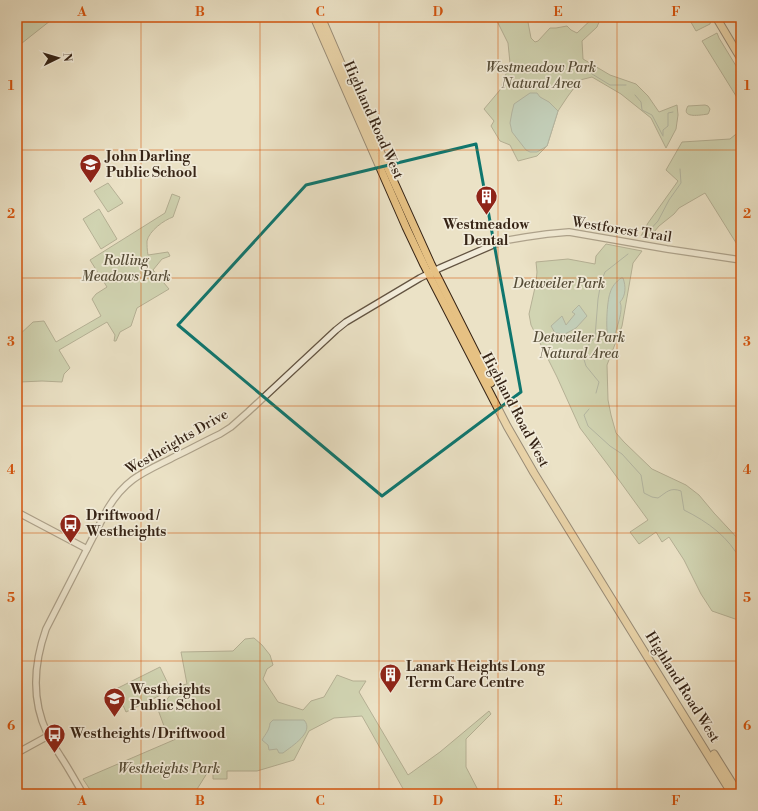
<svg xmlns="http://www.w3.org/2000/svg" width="758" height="811" font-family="'Libre Bodoni',serif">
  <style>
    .green { fill: #b1c49a; stroke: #747458 }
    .water { fill: #98beb2; stroke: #718074 }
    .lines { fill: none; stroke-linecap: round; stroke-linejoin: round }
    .stream { stroke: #718074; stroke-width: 1 }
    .minor-casing { stroke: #635442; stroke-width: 8 }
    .major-casing { stroke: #362416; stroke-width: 9 }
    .minor { stroke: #f2ecda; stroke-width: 5.5 }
    .major { stroke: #e6c183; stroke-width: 7 }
    .marked { fill: none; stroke: #0f766e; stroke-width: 3; stroke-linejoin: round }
    .grid { fill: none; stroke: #d6540d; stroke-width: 1; stroke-opacity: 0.55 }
    .labels { text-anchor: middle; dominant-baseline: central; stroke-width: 3.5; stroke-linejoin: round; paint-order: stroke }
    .park-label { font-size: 14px; font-style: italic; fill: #554c37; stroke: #f2ecda }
    .street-label { font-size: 14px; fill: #362416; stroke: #f2ecda }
    .poi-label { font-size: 14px; font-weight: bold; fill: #362416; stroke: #f2ecda; text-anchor: start }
    .neatline { fill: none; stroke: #d6540d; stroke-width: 1.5 }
    .grid-label { font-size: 13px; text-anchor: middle; font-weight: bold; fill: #d6540d }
  </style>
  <rect width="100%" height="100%" fill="#ebe2c6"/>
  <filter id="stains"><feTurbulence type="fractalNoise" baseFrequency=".005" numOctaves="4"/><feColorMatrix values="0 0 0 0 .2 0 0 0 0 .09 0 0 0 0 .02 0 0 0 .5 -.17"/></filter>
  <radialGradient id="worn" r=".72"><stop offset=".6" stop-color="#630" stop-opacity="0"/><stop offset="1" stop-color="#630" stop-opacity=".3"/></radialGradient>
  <g class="green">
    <polygon points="17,17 55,17 17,47"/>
    <polygon points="495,17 527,17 531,38 535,42 538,41 550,28 556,28 567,26 571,30 577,33 594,17 601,17 597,27 582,41 583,59 610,75 636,84 648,96 659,112 677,105 678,115 676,129 666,148 651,118 621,94 592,77 580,80 568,96 558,111 547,146 537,156 518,161 510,145 500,141 491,126 494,121 484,109 500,90 510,63 508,43"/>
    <polygon points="688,17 710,17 711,19 710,24 696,31"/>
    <polygon points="717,33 719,38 741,74 741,104 702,41"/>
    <path d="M705,105L708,106L710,109L709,112L708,114C701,115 680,119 688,106Z"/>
    <polygon points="741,130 741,248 738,246 705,193 679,208 674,214 659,226 649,238 641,236 648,223 678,181 666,170 682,142 730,139"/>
    <polygon points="108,183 123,203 108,212 94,191"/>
    <path d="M172,194L180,197L173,217C164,220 149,231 147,241C147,245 147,250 148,255L168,252L170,256L162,259L153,270L169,289L137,308L131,326L120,332L116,341H114L115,335L107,322L59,350L70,368L64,374L62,382L42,381L20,382L18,365L17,363V337L33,322L44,321L56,342L101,316L92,299L96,294L107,287L90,260L165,213Z"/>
    <polygon points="99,209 117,239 101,249 83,219"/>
    <polygon points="606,244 642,251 633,263 622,326 607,365 608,400 611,415 616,433 624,442 652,469 686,485 699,495 714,513 741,542 741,621 712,611 701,594 684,560 669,537 662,542 656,532 639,544 630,532 648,520 608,465 580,428 557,377 531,325 529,314 536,283 537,272 536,262 568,259 595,264 596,256"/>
    <polygon points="254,638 262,645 270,655 273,665 267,669 263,679 278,702 303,710 311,701 324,697 337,675 353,681 366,681 359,692 408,775 440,752 489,711 491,714 466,739 466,767 480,794 406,794 362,716 334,718 309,731 294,760 257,771 227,771 227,779 213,779 213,771 209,770 194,794 93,794 83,779 176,739 170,736 164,726 157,707 165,702 177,686 187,684 181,652 233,651 245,639"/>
    <polygon points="160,667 171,690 126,712 116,689"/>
  </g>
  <g class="water">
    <polygon points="530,93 537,93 540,97 549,102 558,111 547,146 537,152 530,152 526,150 512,132 510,123 512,112 514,104"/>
    <path d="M621,278H623C626,286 626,296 620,302C624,310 616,329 614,338L611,340H609C605,333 607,301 610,293C612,286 616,282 621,278Z"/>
    <polygon points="579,305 587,316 576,328 565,334 555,333 551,326 562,316 566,325 575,314 572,312"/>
    <path d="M273,720H304C315,732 292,746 283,753H279L277,749L269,750L268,745L262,740C266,733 269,731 270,723Z"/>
  </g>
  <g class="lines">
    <g class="stream">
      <polyline points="570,64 584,69 610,85 626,85"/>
      <polyline points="635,95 641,102 642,110 652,115 663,136"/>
      <polyline points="663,135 663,130 668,126 668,113 673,112"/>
      <polyline points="647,233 658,221 669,200 681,183 680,169"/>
      <polyline points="596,393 599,382 586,366 582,353 595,337 598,299 601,282 605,272 628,254"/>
      <path d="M589,409L584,415L588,426L610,446L622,454L641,475L644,493L652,497L658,498C667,492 670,487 681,491L684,510C708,522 729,537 741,561"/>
    </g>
    <defs>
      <g id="minor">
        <polyline points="17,512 87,549"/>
        <polyline points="17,753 48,736"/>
        <path d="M83,794C76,782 69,769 61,757C56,749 51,742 47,733C31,699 34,663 46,629L108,508C127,477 145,472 176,456C191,449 205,441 220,434L231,427L248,412L336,330L346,322L420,278L440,268L493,245L508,240L526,237L547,234L569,232L667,249L741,260"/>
      </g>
      <g id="major">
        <polyline points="314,17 406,227 424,265 507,426 534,473 732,794"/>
        <polyline points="321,17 352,89 431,264 491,383"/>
        <polyline points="716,17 741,59"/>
        <polyline points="714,754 739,794"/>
      </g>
    </defs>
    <use href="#minor" class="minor-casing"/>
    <use href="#major" class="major-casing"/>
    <use href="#minor" class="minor"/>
    <use href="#major" class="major"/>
  </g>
  <path d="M0 0H758V811H0ZM476,144L521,392L382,496L178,325L306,185Z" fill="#ebe2c6" fill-opacity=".55" fill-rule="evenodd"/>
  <path class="marked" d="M476,144L521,392L382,496L178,325L306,185Z"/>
  <path class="grid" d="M141,17V794M260,17V794M379,17V794M498,17V794M617,17V794M17,150H741M17,278H741M17,406H741M17,533H741M17,661H741"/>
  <defs>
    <symbol id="school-pin" viewBox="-11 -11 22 30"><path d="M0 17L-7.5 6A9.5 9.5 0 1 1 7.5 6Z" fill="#8f2418" stroke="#f2ecda"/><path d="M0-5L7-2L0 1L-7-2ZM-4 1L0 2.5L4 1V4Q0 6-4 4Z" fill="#fff"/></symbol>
    <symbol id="building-pin" viewBox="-11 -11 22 30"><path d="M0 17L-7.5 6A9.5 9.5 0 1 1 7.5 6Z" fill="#8f2418" stroke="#f2ecda"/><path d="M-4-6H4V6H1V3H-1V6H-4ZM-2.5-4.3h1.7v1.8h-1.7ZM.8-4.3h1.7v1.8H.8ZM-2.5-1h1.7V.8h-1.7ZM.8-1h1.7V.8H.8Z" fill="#fff"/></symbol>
    <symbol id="bus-pin" viewBox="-11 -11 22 30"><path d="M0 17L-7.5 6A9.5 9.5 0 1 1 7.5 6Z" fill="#8f2418" stroke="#f2ecda"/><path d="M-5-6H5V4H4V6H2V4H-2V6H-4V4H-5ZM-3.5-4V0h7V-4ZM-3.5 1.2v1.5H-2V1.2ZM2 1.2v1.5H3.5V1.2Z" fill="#fff"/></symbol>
  </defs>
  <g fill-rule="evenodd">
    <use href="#school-pin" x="78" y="152" width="25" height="34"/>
    <use href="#building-pin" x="474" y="184" width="25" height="34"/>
    <use href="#bus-pin" x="58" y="512" width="25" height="34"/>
    <use href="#building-pin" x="378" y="662" width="25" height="34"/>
    <use href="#school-pin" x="102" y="686" width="25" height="34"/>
    <use href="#bus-pin" x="42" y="722" width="25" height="34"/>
  </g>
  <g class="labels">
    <g class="park-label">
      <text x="541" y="68">Westmeadow Park<tspan x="541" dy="16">Natural Area</tspan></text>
      <text x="126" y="261">Rolling<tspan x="126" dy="16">Meadows Park</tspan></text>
      <text x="559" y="284">Detweiler Park</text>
      <text x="579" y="338">Detweiler Park<tspan x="579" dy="16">Natural Area</tspan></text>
      <text x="169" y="769">Westheights Park</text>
    </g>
    <g class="street-label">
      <text transform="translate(373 120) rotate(66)">Highland Road West</text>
      <text transform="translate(622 230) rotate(9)">Westforest Trail</text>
      <text transform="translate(515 410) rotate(62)">Highland Road West</text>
      <text transform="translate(177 442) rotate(-30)">Westheights Drive</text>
      <text transform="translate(682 687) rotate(58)">Highland Road West</text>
    </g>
    <g class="poi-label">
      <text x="106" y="157">John Darling<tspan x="106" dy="16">Public School</tspan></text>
      <text x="486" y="225" text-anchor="middle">Westmeadow<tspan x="486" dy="16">Dental</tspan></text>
      <text x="86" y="516">Driftwood /<tspan x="86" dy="16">Westheights</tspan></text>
      <text x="406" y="667">Lanark Heights Long<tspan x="406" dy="16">Term Care Centre</tspan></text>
      <text x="130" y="690">Westheights<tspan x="130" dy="16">Public School</tspan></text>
      <text x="70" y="734">Westheights / Driftwood</text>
    </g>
  </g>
  <rect width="758" height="811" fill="none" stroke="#ebe2c6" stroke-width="44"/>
  <g transform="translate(58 58) rotate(85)" stroke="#f2ecda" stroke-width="3" paint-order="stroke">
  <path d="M0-3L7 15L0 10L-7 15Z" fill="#362416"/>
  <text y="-6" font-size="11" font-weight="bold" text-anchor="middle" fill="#362416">N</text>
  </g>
  <rect x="22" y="22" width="714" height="767" class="neatline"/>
  <g class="grid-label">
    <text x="82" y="16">A</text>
    <text x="200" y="16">B</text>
    <text x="320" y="16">C</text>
    <text x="438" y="16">D</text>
    <text x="558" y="16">E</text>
    <text x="676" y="16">F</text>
    <text x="11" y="90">1</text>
    <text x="747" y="90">1</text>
    <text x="11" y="218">2</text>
    <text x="747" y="218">2</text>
    <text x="11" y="346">3</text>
    <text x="747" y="346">3</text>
    <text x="11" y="474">4</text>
    <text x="747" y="474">4</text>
    <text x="11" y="602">5</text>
    <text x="747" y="602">5</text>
    <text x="11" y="730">6</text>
    <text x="747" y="730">6</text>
    <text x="82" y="805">A</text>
    <text x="200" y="805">B</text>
    <text x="320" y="805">C</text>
    <text x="438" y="805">D</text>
    <text x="558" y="805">E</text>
    <text x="676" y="805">F</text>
  </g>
  <rect width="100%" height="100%" filter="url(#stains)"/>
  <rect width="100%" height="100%" fill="url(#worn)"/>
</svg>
